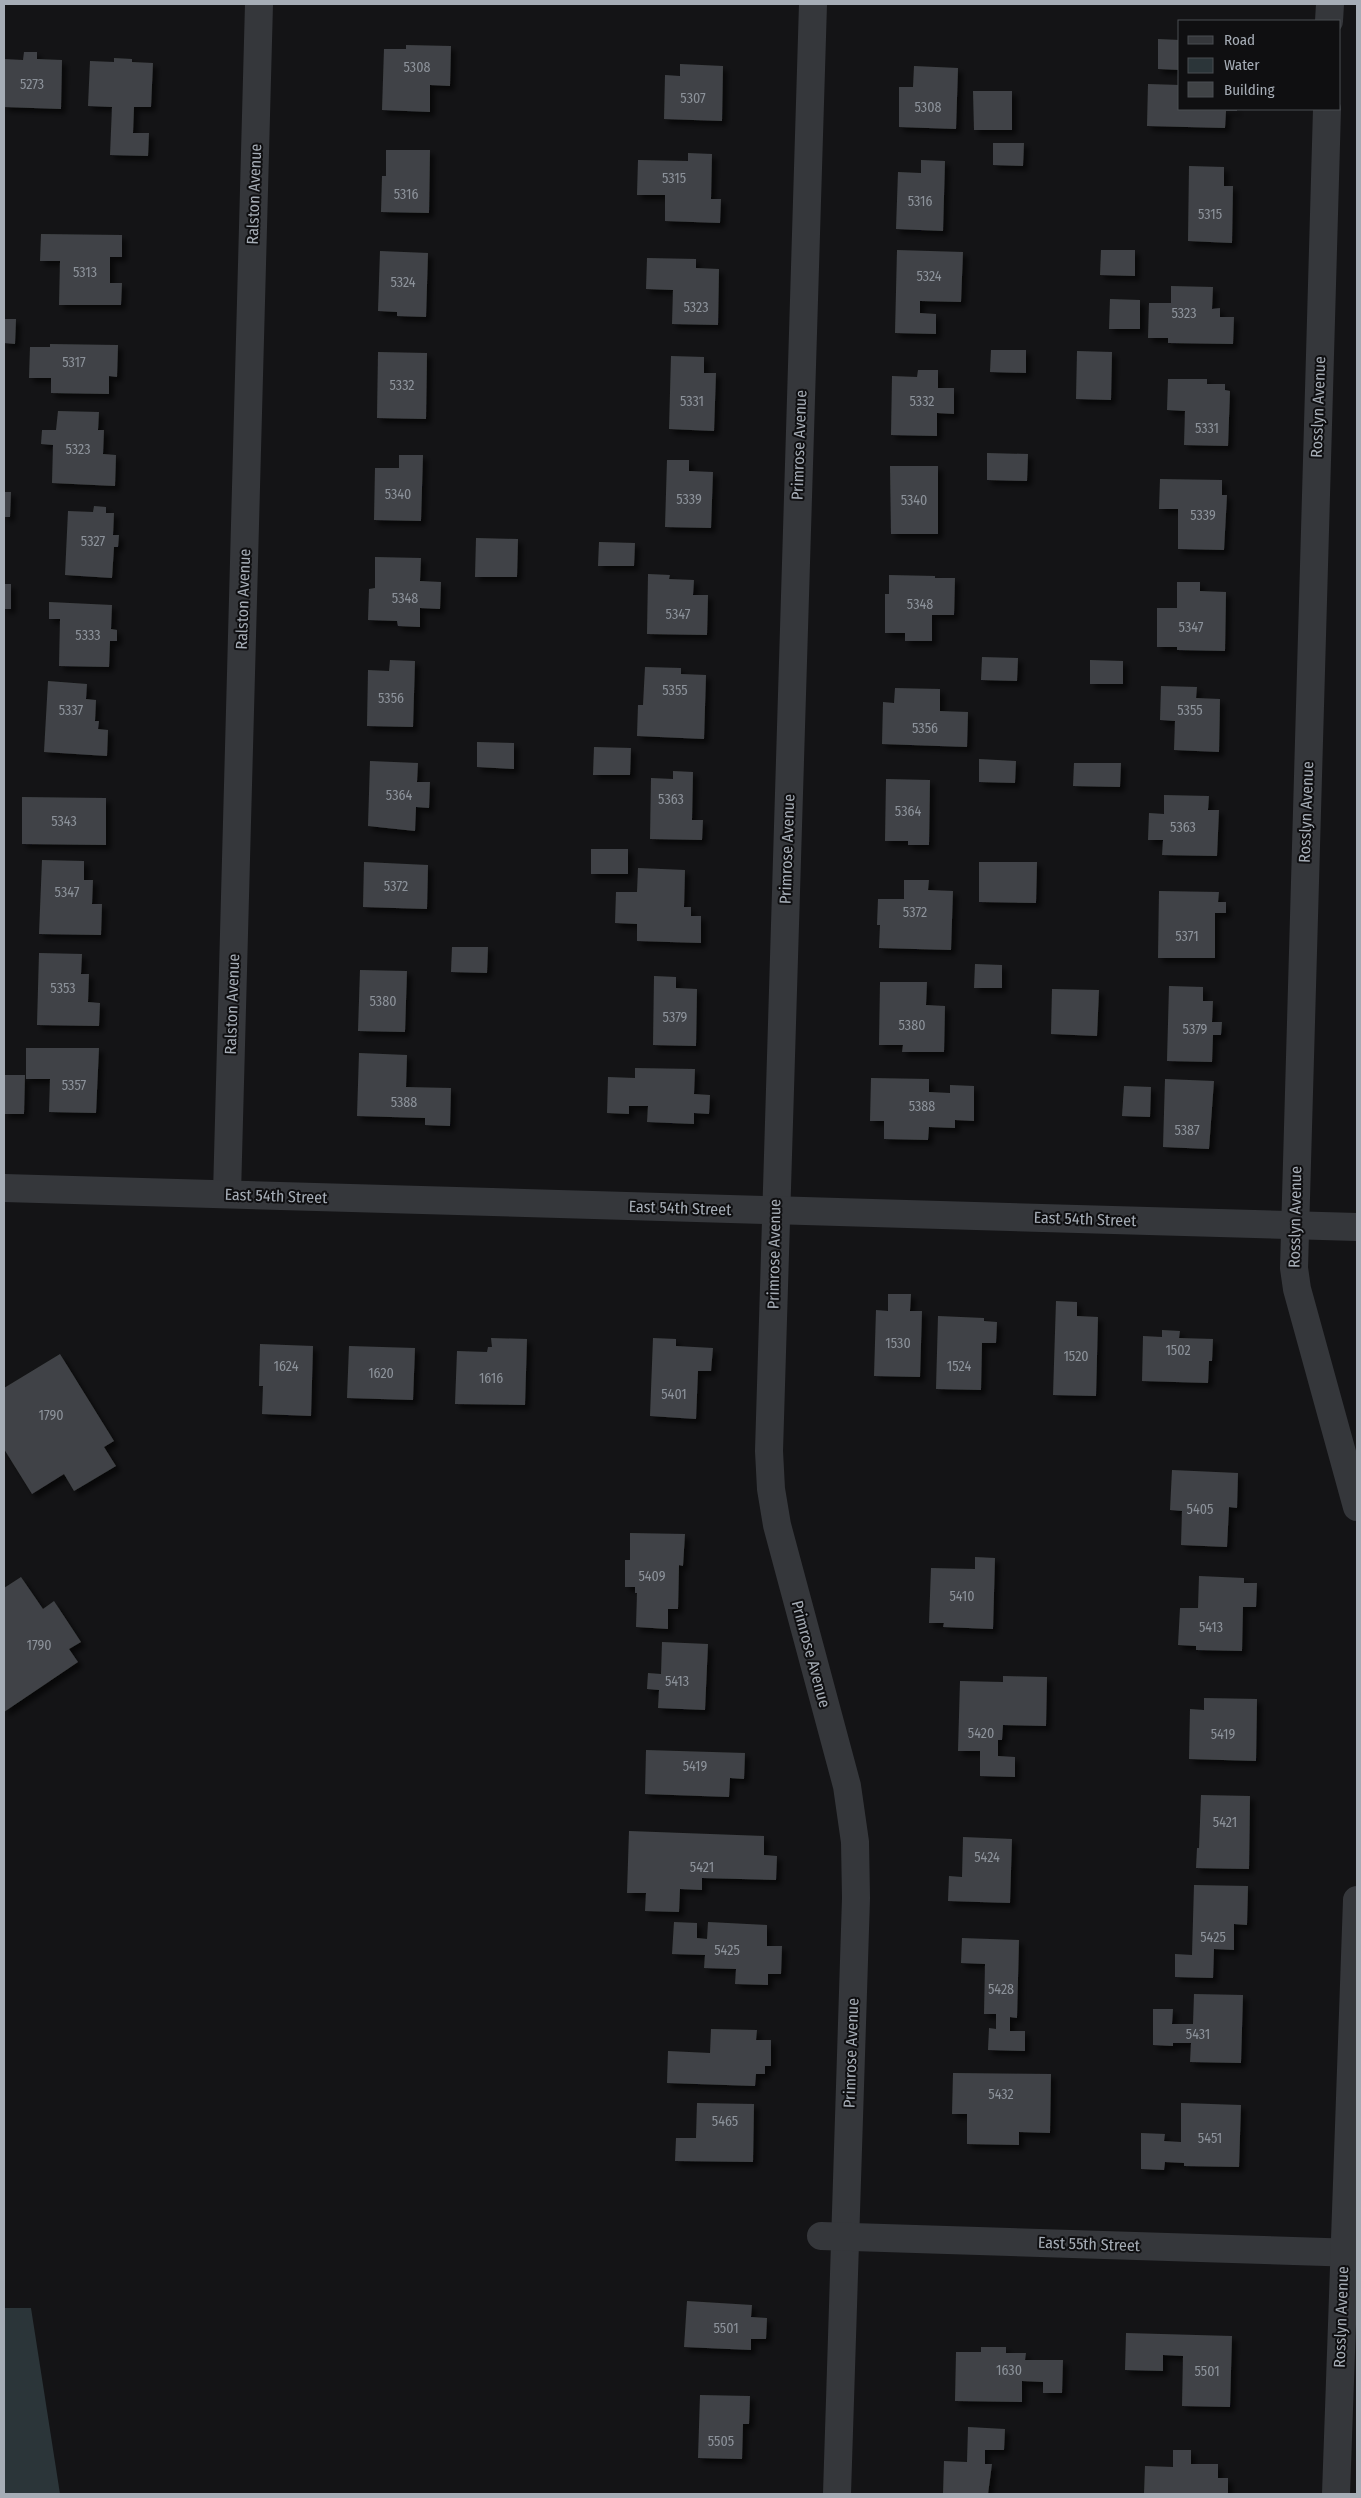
<svg xmlns="http://www.w3.org/2000/svg" width="1361" height="2498" font-family="'Fira Sans Condensed',sans-serif">
  <style>
    .water { fill: #2b3539 }
    .building { fill: #404346; filter: url(#shadow) }
    .lines { fill: none; stroke-linecap: round; stroke-linejoin: round }
    .minor { stroke: #35373b; stroke-width: 28 }
    .tertiary { stroke: #35373b; stroke-width: 28 }
    .labels { text-anchor: middle; dominant-baseline: central; stroke-width: 4; stroke-linejoin: round; paint-order: stroke }
    .number-label { font-size: 14px; fill: #8c929a }
    .street-label { font-size: 16px; fill: #a6adb6; stroke: #0f0f11 }
  </style>
  <defs>
    <filter id="shadow"><feDropShadow dx="4.5" dy="4.5" stdDeviation="2.5" flood-color="#0009"/></filter>
  </defs>
  <rect width="100%" height="100%" fill="#141416"/>
  <polygon class="water" points="4,2308 31,2308 60,2494 4,2494"/>
  <g class="building">
    <polygon points="1158,39 1180,40 1180,70 1158,69"/>
    <polygon points="406,45 451,46 450,86 430,85 430,112 382,110 384,49 406,49"/>
    <polygon points="24,52 37,52 37,59 62,60 61,109 4,107 4,59 23,60"/>
    <polygon points="114,58 132,59 132,62 153,63 151,107 134,107 133,133 149,133 148,156 110,155 112,107 88,106 90,61 114,62"/>
    <polygon points="680,64 723,66 722,121 664,119 665,75 680,76"/>
    <polygon points="914,66 958,68 956,129 899,127 899,87 913,87"/>
    <polygon points="1148,84 1180,85 1180,109 1237,109 1237,111 1226,111 1225,128 1147,126"/>
    <polygon points="973,91 1012,91 1012,130 974,130"/>
    <polygon points="993,143 1024,143 1023,166 993,165"/>
    <polygon points="386,150 430,150 429,213 381,212 382,176 386,176"/>
    <polygon points="688,153 712,154 711,199 721,199 720,223 665,221 665,195 637,195 638,160 688,161"/>
    <polygon points="921,160 945,161 943,231 896,229 898,172 921,173"/>
    <polygon points="1189,166 1224,167 1224,186 1233,186 1232,243 1188,241"/>
    <polygon points="41,234 122,235 122,257 110,257 110,283 122,283 121,305 59,305 60,261 40,261"/>
    <polygon points="897,250 963,252 961,302 920,301 920,313 936,314 936,334 895,333"/>
    <polygon points="1101,250 1135,250 1135,276 1100,275"/>
    <polygon points="380,251 428,253 426,317 397,316 397,312 378,311"/>
    <polygon points="647,258 696,259 696,268 719,269 718,325 672,324 673,290 646,289"/>
    <polygon points="1171,286 1213,287 1212,309 1220,308 1220,317 1234,317 1233,344 1168,343 1168,338 1148,338 1149,303 1171,303"/>
    <polygon points="1110,299 1140,300 1140,329 1109,329"/>
    <polygon points="4,319 16,319 15,344 4,343"/>
    <polygon points="50,344 118,345 117,377 109,376 109,394 51,393 51,378 29,378 30,347 50,347"/>
    <polygon points="991,350 1026,350 1026,373 990,372"/>
    <polygon points="1077,351 1112,352 1111,400 1076,399"/>
    <polygon points="378,352 427,353 426,419 377,418"/>
    <polygon points="671,356 704,357 704,373 716,373 714,431 669,429"/>
    <polygon points="918,370 938,370 938,388 954,388 954,414 937,413 937,436 891,435 892,376 917,377"/>
    <polygon points="1168,379 1207,379 1207,384 1225,384 1225,390 1230,391 1228,446 1184,445 1185,411 1167,410"/>
    <polygon points="58,411 99,412 98,430 104,430 103,454 116,455 115,486 52,483 53,445 41,444 42,430 56,430"/>
    <polygon points="987,453 1028,454 1027,481 987,480"/>
    <polygon points="399,455 423,455 421,521 374,520 375,468 399,468"/>
    <polygon points="667,460 689,460 689,471 713,472 711,528 665,527"/>
    <polygon points="890,466 938,466 938,534 891,534"/>
    <polygon points="1160,479 1222,480 1222,495 1227,495 1224,550 1178,549 1178,509 1159,509"/>
    <polygon points="4,492 11,492 10,517 4,517"/>
    <polygon points="94,506 106,507 106,513 114,513 113,535 119,535 118,547 114,547 112,578 65,575 68,511 93,512"/>
    <polygon points="476,538 518,539 517,577 475,577"/>
    <polygon points="599,542 635,543 634,566 598,566"/>
    <polygon points="375,557 421,558 420,581 441,582 440,609 420,608 420,627 398,626 397,621 368,620 369,589 375,588"/>
    <polygon points="648,574 670,575 669,579 694,580 693,595 708,595 707,635 647,634"/>
    <polygon points="889,575 935,576 935,578 955,578 954,615 932,615 932,641 905,641 905,633 885,633 885,594 889,594"/>
    <polygon points="1177,582 1200,582 1200,591 1226,592 1225,651 1177,650 1177,647 1157,647 1157,608 1177,608"/>
    <rect x="4" y="584" width="7" height="25"/>
    <polygon points="49,602 112,605 111,629 117,630 117,641 110,641 109,667 59,666 60,619 49,619"/>
    <polygon points="982,657 1018,658 1017,681 981,680"/>
    <polygon points="390,660 415,661 413,727 367,726 368,670 389,671"/>
    <polygon points="1090,660 1123,661 1123,684 1090,684"/>
    <polygon points="645,667 681,668 681,674 706,675 704,739 637,736 638,705 643,705"/>
    <polygon points="48,681 87,684 86,699 96,700 95,721 99,721 98,729 108,730 107,756 44,752"/>
    <polygon points="1161,686 1197,687 1196,698 1220,699 1219,752 1174,750 1175,721 1160,720"/>
    <polygon points="895,688 940,689 940,711 968,712 967,747 882,744 883,702 894,703"/>
    <polygon points="477,742 514,743 514,769 477,767"/>
    <polygon points="594,747 631,748 630,775 593,775"/>
    <polygon points="979,759 1016,761 1015,783 979,782"/>
    <polygon points="370,761 418,763 417,782 430,782 429,808 416,807 415,831 368,826"/>
    <polygon points="1074,763 1121,763 1120,787 1073,786"/>
    <polygon points="673,771 693,772 692,820 703,820 702,840 650,839 651,778 673,779"/>
    <polygon points="886,779 930,780 929,845 908,845 908,841 885,841"/>
    <polygon points="1164,795 1209,796 1208,810 1219,810 1217,856 1162,855 1163,840 1148,840 1149,813 1164,814"/>
    <polygon points="22,797 106,798 106,845 22,844"/>
    <rect x="591" y="849" width="37" height="25"/>
    <polygon points="42,860 84,861 84,880 93,880 92,904 102,904 101,935 39,934"/>
    <polygon points="364,862 428,865 427,909 363,907"/>
    <polygon points="979,862 1037,862 1036,903 979,902"/>
    <polygon points="638,868 685,870 684,907 691,907 691,916 701,916 701,943 637,941 637,924 615,923 616,892 637,892"/>
    <polygon points="904,880 929,880 928,890 953,891 951,950 879,948 880,925 877,925 878,899 904,899"/>
    <polygon points="1159,891 1219,892 1218,902 1226,902 1226,913 1215,913 1215,958 1158,958"/>
    <polygon points="452,947 488,947 487,973 451,972"/>
    <polygon points="39,953 82,954 81,974 89,974 88,1002 100,1003 99,1026 37,1025"/>
    <polygon points="975,964 1002,965 1002,988 974,988"/>
    <polygon points="360,970 407,971 405,1032 358,1031"/>
    <polygon points="654,976 676,977 676,988 697,989 696,1046 653,1045"/>
    <polygon points="880,982 927,982 926,1005 945,1006 944,1052 902,1052 903,1045 879,1045"/>
    <polygon points="1169,986 1203,987 1203,1001 1213,1001 1212,1022 1222,1022 1221,1035 1213,1035 1212,1062 1167,1061"/>
    <polygon points="1052,989 1099,990 1097,1036 1051,1034"/>
    <polygon points="26,1048 99,1048 96,1113 49,1112 50,1079 26,1079"/>
    <polygon points="359,1053 407,1055 406,1087 451,1088 450,1126 425,1125 425,1118 357,1116"/>
    <polygon points="635,1068 695,1069 694,1094 710,1095 709,1114 694,1113 694,1124 647,1122 648,1106 629,1106 629,1114 607,1113 608,1077 635,1078"/>
    <polygon points="4,1075 25,1075 24,1114 4,1114"/>
    <polygon points="871,1078 929,1079 929,1092 950,1093 950,1085 974,1086 974,1121 955,1120 955,1128 929,1127 928,1140 884,1139 884,1121 870,1121"/>
    <polygon points="1165,1079 1214,1081 1209,1149 1163,1147"/>
    <polygon points="1124,1086 1151,1087 1150,1117 1122,1116"/>
    <polygon points="888,1294 911,1294 910,1311 922,1311 920,1377 874,1376 876,1310 888,1311"/>
    <polygon points="1056,1301 1077,1302 1077,1316 1098,1317 1096,1396 1053,1395"/>
    <polygon points="938,1316 984,1318 984,1321 997,1322 996,1343 982,1343 981,1390 936,1389"/>
    <polygon points="1162,1330 1180,1331 1179,1338 1213,1339 1212,1361 1209,1361 1208,1383 1142,1381 1143,1336 1162,1337"/>
    <polygon points="491,1338 527,1339 525,1405 455,1404 457,1351 487,1352 488,1347 492,1347"/>
    <polygon points="653,1338 676,1339 676,1346 713,1348 711,1371 698,1371 696,1419 650,1416"/>
    <polygon points="260,1344 313,1346 311,1416 262,1414 263,1386 259,1386"/>
    <polygon points="349,1346 415,1348 413,1400 347,1398"/>
    <polygon points="60,1354 114,1441 104,1447 116,1466 74,1491 64,1474 32,1494 4,1449 4,1388"/>
    <polygon points="1172,1470 1238,1473 1237,1508 1229,1507 1227,1547 1181,1545 1182,1511 1170,1510"/>
    <polygon points="630,1533 685,1534 683,1566 679,1565 678,1609 668,1609 668,1629 636,1627 637,1593 635,1593 635,1587 625,1587 625,1560 630,1560"/>
    <polygon points="975,1557 995,1558 993,1629 943,1627 944,1623 929,1623 931,1568 975,1569"/>
    <polygon points="1199,1576 1244,1578 1244,1583 1257,1583 1256,1607 1243,1607 1242,1651 1196,1650 1196,1646 1178,1645 1180,1608 1198,1608"/>
    <polygon points="21,1577 43,1609 54,1601 81,1642 69,1649 78,1662 4,1712 4,1588"/>
    <polygon points="662,1642 708,1644 705,1710 658,1708 659,1690 647,1689 648,1673 661,1674"/>
    <polygon points="1003,1676 1047,1677 1046,1726 1003,1725 1002,1740 998,1740 998,1756 1015,1757 1015,1777 980,1776 980,1751 958,1751 960,1681 1003,1682"/>
    <polygon points="1204,1698 1257,1699 1256,1761 1189,1759 1190,1709 1204,1710"/>
    <polygon points="646,1750 745,1753 744,1779 730,1778 729,1797 645,1794"/>
    <polygon points="1201,1795 1250,1796 1249,1869 1196,1868 1197,1848 1199,1848"/>
    <polygon points="629,1831 764,1836 764,1855 777,1856 776,1880 702,1878 702,1890 680,1889 679,1912 645,1911 646,1893 627,1893"/>
    <polygon points="963,1837 1012,1839 1010,1903 948,1901 949,1876 962,1877"/>
    <polygon points="1194,1885 1248,1886 1247,1925 1234,1924 1234,1950 1214,1949 1213,1978 1175,1977 1175,1954 1192,1955"/>
    <polygon points="674,1922 697,1923 697,1938 707,1939 708,1922 767,1925 767,1946 782,1946 781,1974 768,1974 768,1985 735,1984 736,1969 704,1968 705,1955 672,1954"/>
    <polygon points="962,1938 1019,1940 1017,2018 1010,2017 1010,2031 1025,2031 1025,2051 988,2050 989,2028 996,2029 996,2014 984,2014 985,1964 961,1963"/>
    <polygon points="1194,1994 1243,1995 1241,2063 1190,2062 1191,2043 1173,2043 1173,2046 1153,2045 1153,2009 1173,2009 1172,2024 1193,2024"/>
    <polygon points="711,2029 757,2030 756,2040 771,2040 771,2066 765,2066 765,2074 756,2074 755,2086 667,2083 668,2051 710,2053"/>
    <polygon points="953,2073 1051,2074 1050,2133 1019,2132 1019,2145 967,2144 967,2114 952,2114"/>
    <polygon points="697,2103 754,2104 753,2162 675,2161 676,2138 696,2138"/>
    <polygon points="1181,2103 1241,2105 1239,2167 1184,2166 1184,2163 1165,2162 1164,2170 1141,2169 1141,2133 1165,2134 1164,2141 1181,2142"/>
    <polygon points="687,2301 752,2305 751,2317 767,2318 766,2339 751,2339 751,2350 684,2347"/>
    <polygon points="1126,2333 1232,2336 1230,2407 1182,2406 1183,2356 1163,2355 1163,2371 1125,2370"/>
    <polygon points="981,2347 1006,2347 1006,2353 1026,2353 1025,2360 1063,2360 1062,2393 1043,2393 1043,2382 1022,2381 1022,2402 955,2401 956,2352 981,2352"/>
    <polygon points="700,2395 750,2396 749,2424 743,2424 742,2459 698,2458"/>
    <polygon points="968,2427 1005,2429 1004,2450 985,2450 985,2464 992,2464 988,2494 943,2494 944,2461 967,2462"/>
    <polygon points="1173,2450 1191,2450 1191,2464 1218,2464 1218,2478 1228,2478 1228,2494 1144,2494 1145,2466 1173,2467"/>
  </g>
  <g class="lines">
    <g class="minor">
      <polyline points="813,4 769,1451 771,1489 777,1525 847,1786 855,1842 856,1898 837,2494"/>
      <polyline points="1329,21 1330,4"/>
      <polyline points="1327,109 1294,1268 1297,1289 1357,1507"/>
      <polyline points="227,1194 259,4"/>
      <polyline points="821,2236 1357,2253"/>
      <polyline points="1336,2494 1357,1900"/>
    </g>
    <polyline class="tertiary" points="4,1188 1357,1227"/>
  </g>
  <g class="labels">
    <g class="number-label">
      <text x="417" y="67">5308</text>
      <text x="32" y="84">5273</text>
      <text x="693" y="98">5307</text>
      <text x="928" y="107">5308</text>
      <text x="674" y="178">5315</text>
      <text x="406" y="194">5316</text>
      <text x="920" y="201">5316</text>
      <text x="1210" y="214">5315</text>
      <text x="85" y="272">5313</text>
      <text x="929" y="276">5324</text>
      <text x="403" y="282">5324</text>
      <text x="696" y="307">5323</text>
      <text x="1184" y="313">5323</text>
      <text x="74" y="362">5317</text>
      <text x="402" y="385">5332</text>
      <text x="692" y="401">5331</text>
      <text x="922" y="401">5332</text>
      <text x="1207" y="428">5331</text>
      <text x="78" y="449">5323</text>
      <text x="398" y="494">5340</text>
      <text x="689" y="499">5339</text>
      <text x="914" y="500">5340</text>
      <text x="1203" y="515">5339</text>
      <text x="93" y="541">5327</text>
      <text x="405" y="598">5348</text>
      <text x="920" y="604">5348</text>
      <text x="678" y="614">5347</text>
      <text x="1191" y="627">5347</text>
      <text x="88" y="635">5333</text>
      <text x="675" y="690">5355</text>
      <text x="391" y="698">5356</text>
      <text x="71" y="710">5337</text>
      <text x="1190" y="710">5355</text>
      <text x="925" y="728">5356</text>
      <text x="399" y="795">5364</text>
      <text x="671" y="799">5363</text>
      <text x="908" y="811">5364</text>
      <text x="64" y="821">5343</text>
      <text x="1183" y="827">5363</text>
      <text x="396" y="886">5372</text>
      <text x="67" y="892">5347</text>
      <text x="915" y="912">5372</text>
      <text x="1187" y="936">5371</text>
      <text x="63" y="988">5353</text>
      <text x="383" y="1001">5380</text>
      <text x="675" y="1017">5379</text>
      <text x="912" y="1025">5380</text>
      <text x="1195" y="1029">5379</text>
      <text x="74" y="1085">5357</text>
      <text x="404" y="1102">5388</text>
      <text x="922" y="1106">5388</text>
      <text x="1187" y="1130">5387</text>
      <text x="898" y="1343">1530</text>
      <text x="1178" y="1350">1502</text>
      <text x="1076" y="1356">1520</text>
      <text x="286" y="1366">1624</text>
      <text x="959" y="1366">1524</text>
      <text x="381" y="1373">1620</text>
      <text x="491" y="1378">1616</text>
      <text x="674" y="1394">5401</text>
      <text x="51" y="1415">1790</text>
      <text x="1200" y="1509">5405</text>
      <text x="652" y="1576">5409</text>
      <text x="962" y="1596">5410</text>
      <text x="1211" y="1627">5413</text>
      <text x="39" y="1645">1790</text>
      <text x="677" y="1681">5413</text>
      <text x="981" y="1733">5420</text>
      <text x="1223" y="1734">5419</text>
      <text x="695" y="1766">5419</text>
      <text x="1225" y="1822">5421</text>
      <text x="987" y="1857">5424</text>
      <text x="702" y="1867">5421</text>
      <text x="1213" y="1937">5425</text>
      <text x="727" y="1950">5425</text>
      <text x="1001" y="1989">5428</text>
      <text x="1198" y="2034">5431</text>
      <text x="1001" y="2094">5432</text>
      <text x="725" y="2121">5465</text>
      <text x="1210" y="2138">5451</text>
      <text x="726" y="2328">5501</text>
      <text x="1009" y="2370">1630</text>
      <text x="1207" y="2371">5501</text>
      <text x="721" y="2441">5505</text>
    </g>
    <g class="street-label">
      <text transform="translate(254 194) rotate(-88)">Ralston Avenue</text>
      <text transform="translate(1318 407) rotate(-88)">Rosslyn Avenue</text>
      <text transform="translate(799 445) rotate(-88)">Primrose Avenue</text>
      <text transform="translate(243 599) rotate(-88)">Ralston Avenue</text>
      <text transform="translate(1306 812) rotate(-88)">Rosslyn Avenue</text>
      <text transform="translate(787 849) rotate(-88)">Primrose Avenue</text>
      <text transform="translate(232 1004) rotate(-88)">Ralston Avenue</text>
      <text transform="translate(276 1196) rotate(2)">East 54th Street</text>
      <text transform="translate(680 1208) rotate(2)">East 54th Street</text>
      <text transform="translate(1295 1217) rotate(-89)">Rosslyn Avenue</text>
      <text transform="translate(1085 1219) rotate(2)">East 54th Street</text>
      <text transform="translate(774 1254) rotate(-89)">Primrose Avenue</text>
      <text transform="translate(811 1654) rotate(75)">Primrose Avenue</text>
      <text transform="translate(851 2053) rotate(-88)">Primrose Avenue</text>
      <text transform="translate(1089 2244) rotate(2)">East 55th Street</text>
      <text transform="translate(1341 2317) rotate(-88)">Rosslyn Avenue</text>
    </g>
  </g>
  <rect width="1361" height="2498" fill="none" stroke="#a6adb6" stroke-width="10"/>
  <rect x="1178" y="20" width="162" height="90" fill="#0f0f11" stroke="#4b4e53"/>
  <rect x="1188" y="36" width="25" height="8" fill="#35373b" stroke="#4b4e53"/>
  <text x="1224" y="45" font-size="15" fill="#a6adb6">Road</text>
  <rect x="1188" y="58" width="25" height="15" fill="#2b3539" stroke="#4b4e53"/>
  <text x="1224" y="70" font-size="15" fill="#a6adb6">Water</text>
  <rect x="1188" y="82" width="25" height="15" fill="#404346" stroke="#4b4e53"/>
  <text x="1224" y="95" font-size="15" fill="#a6adb6">Building</text>
</svg>
